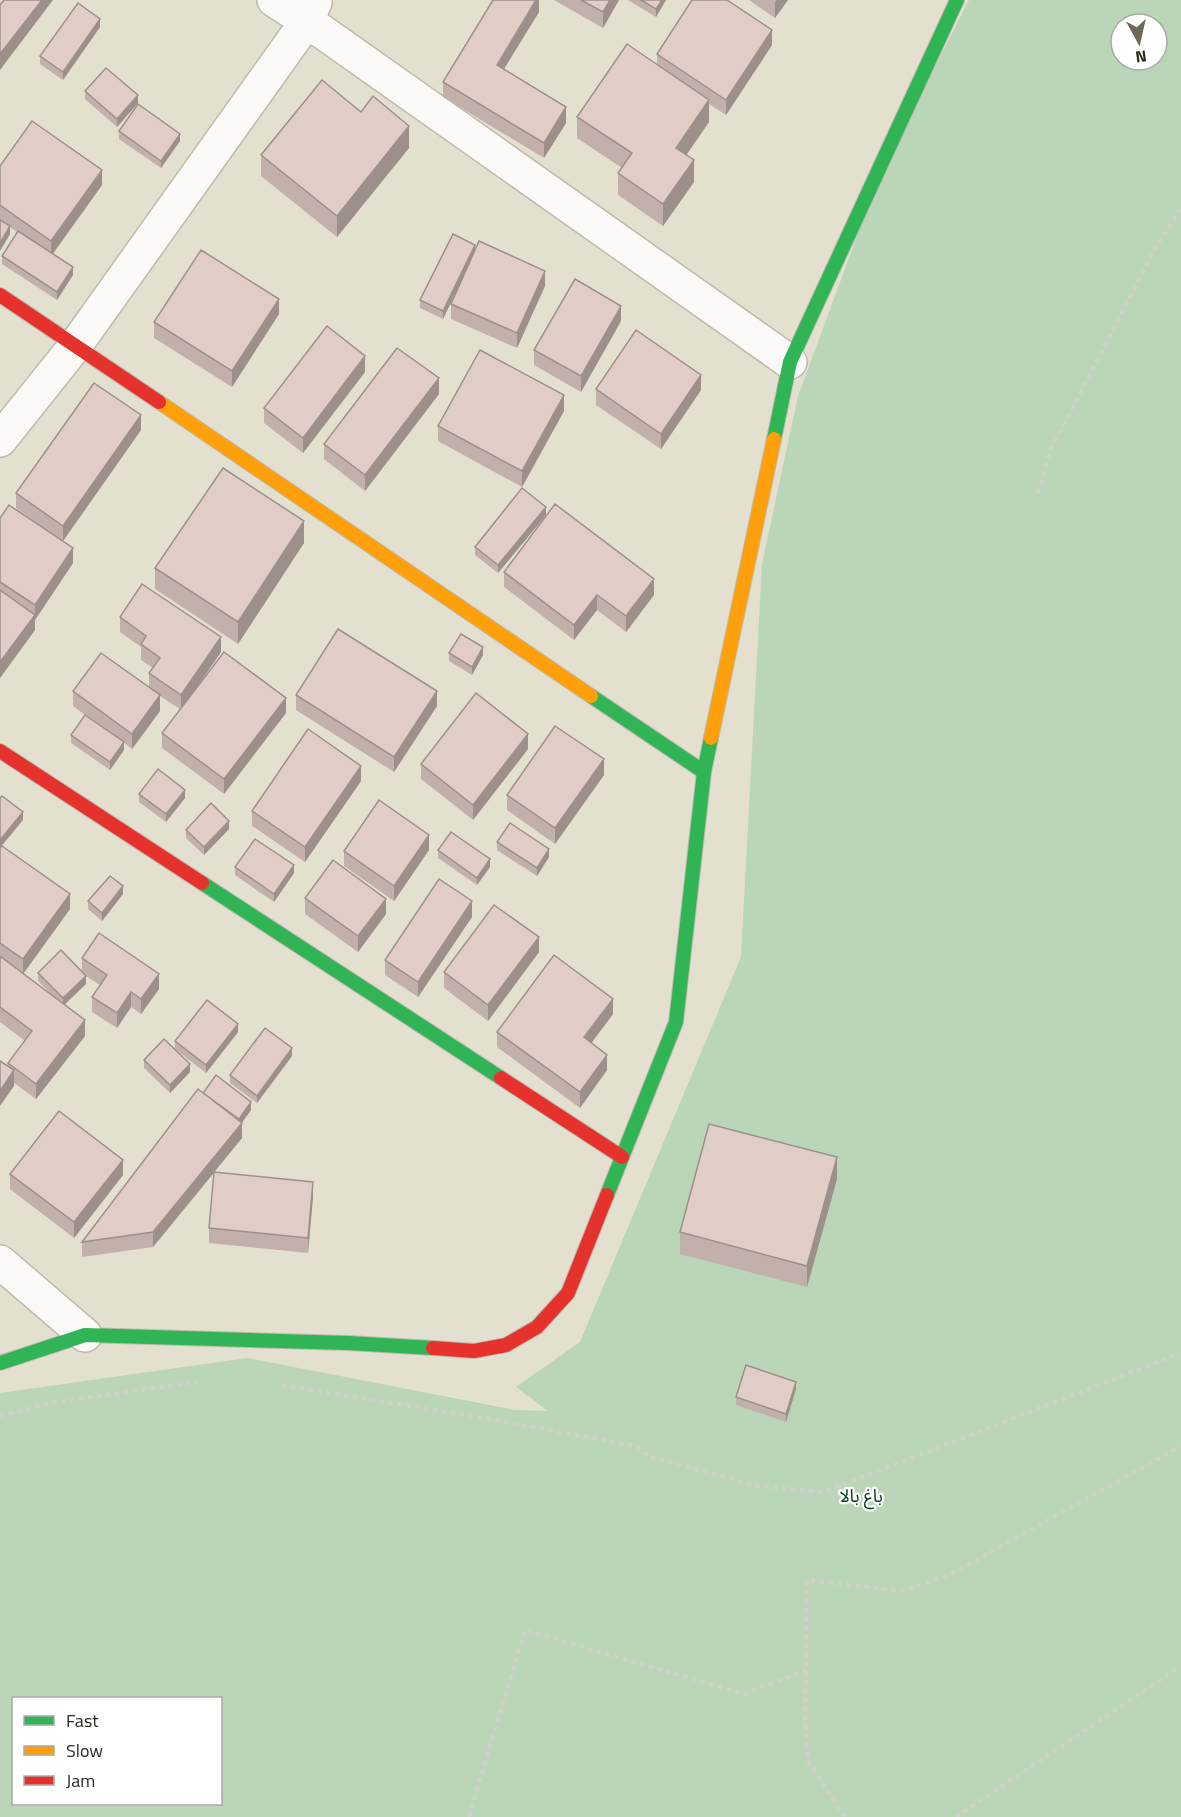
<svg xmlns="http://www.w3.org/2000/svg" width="1181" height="1817" font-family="'Titillium Web','Noto Sans Arabic',sans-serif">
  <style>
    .green { fill: #bad5b8; fill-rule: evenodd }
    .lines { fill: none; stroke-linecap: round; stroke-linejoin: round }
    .street-casing { stroke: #bebbad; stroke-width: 36 }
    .fast-casing { stroke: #bebbad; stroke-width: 16 }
    .slow-casing { stroke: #bebbad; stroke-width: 16 }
    .jam-casing { stroke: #bebbad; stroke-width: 16 }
    .path { stroke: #d0d0cb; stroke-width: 4; stroke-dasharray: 4.5 4.5; stroke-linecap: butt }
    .street { stroke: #fbfaf8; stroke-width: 33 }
    .fast { stroke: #30b455; stroke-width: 14 }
    .slow { stroke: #ff9f0a; stroke-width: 14 }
    .jam { stroke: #e5322d; stroke-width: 14 }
    .wall { fill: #c1b1aa }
    .shaded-wall { fill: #9d908b }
    .building { fill: #e0cec6; stroke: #9d908b; stroke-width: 1.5 }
    .labels { text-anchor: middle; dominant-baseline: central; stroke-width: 4.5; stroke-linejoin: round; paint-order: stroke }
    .park-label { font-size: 18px; fill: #0a3e1f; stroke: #fff }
  </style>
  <rect width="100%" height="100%" fill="#e4e0cf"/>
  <path class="green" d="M969,0H1181V1817H0V1393L247,1358L515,1410L548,1411L516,1387L580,1342L741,957L762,564L798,396L880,174ZM1121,24H1157V60H1121ZM14,1698H220V1804H14Z"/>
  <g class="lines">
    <defs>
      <g id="street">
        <polyline points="274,0 307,21 790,362"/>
        <polyline points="0,440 75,346 307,21 315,2"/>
        <polyline points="0,1262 85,1335"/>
      </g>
      <g id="fast">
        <polyline points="774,439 790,362 957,0"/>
        <polyline points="591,696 704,772"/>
        <polyline points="202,883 501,1078"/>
        <polyline points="607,1195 676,1022 704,772 711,738"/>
        <polyline points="0,1363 85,1335 348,1343 433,1348"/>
      </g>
      <g id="slow">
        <polyline points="159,402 591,696"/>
        <polyline points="711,738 774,439"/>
      </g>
      <g id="jam">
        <polyline points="0,295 159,402"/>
        <polyline points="0,751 202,883"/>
        <polyline points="501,1078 622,1157"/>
        <polyline points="433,1348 474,1351 506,1345 537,1327 568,1293 607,1195"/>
      </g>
    </defs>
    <use href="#street" class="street-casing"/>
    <use href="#fast" class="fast-casing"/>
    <use href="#slow" class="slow-casing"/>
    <use href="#jam" class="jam-casing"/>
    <g class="path">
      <polyline points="1038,493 1051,449 1157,245 1181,209"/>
      <polyline points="282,1385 484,1418 636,1446 650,1457 759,1486 824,1492 1181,1353"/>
      <polyline points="0,1416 56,1402 197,1382"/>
      <polyline points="469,1817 525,1630 744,1694 806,1670"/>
      <polyline points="845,1817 808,1761 805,1723 807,1580 903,1591 953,1573 1181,1446"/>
      <polyline points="956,1817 1181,1666"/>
    </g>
    <use href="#street" class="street"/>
    <use href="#fast" class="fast"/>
    <use href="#slow" class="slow"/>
    <use href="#jam" class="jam"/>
  </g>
  <g class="wall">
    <polygon points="539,0 539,12 504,69 566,123 544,158 443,97 443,82"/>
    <polygon points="554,0 619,0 603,28"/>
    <polygon points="628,0 666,0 656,17"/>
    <polygon points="749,0 788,0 775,18"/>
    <polygon points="100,27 63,80 40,64 40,56"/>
    <polygon points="772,45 726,115 709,104 709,122 686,155 694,182 663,226 618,195 618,173 622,168 577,138 577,117 657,65 657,54"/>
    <polygon points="85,91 138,103 117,127 85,99"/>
    <polygon points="361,112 409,148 337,237 261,176 261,155"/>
    <polygon points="119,131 180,141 161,168 119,139"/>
    <polygon points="0,166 102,185 53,254 73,275 57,300 2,264 2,256 17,232 10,227 10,234 0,251"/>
    <polygon points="475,250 545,286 517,348 451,319 451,304 461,281 443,319 420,308 420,300"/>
    <polygon points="279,314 232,387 154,338 154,322"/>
    <polygon points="621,321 581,392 534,365 534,350"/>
    <polygon points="365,372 303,453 264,423 264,408"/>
    <polygon points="596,389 701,390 661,449 596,405"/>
    <polygon points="439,394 365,491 324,459 324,444"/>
    <polygon points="564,411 522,487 438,441 438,426"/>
    <polygon points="141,430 63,541 73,563 35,620 35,630 0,678 0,518 49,532 16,508 16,493"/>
    <polygon points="546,515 498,573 475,555 475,547"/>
    <polygon points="304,543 238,644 155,589 155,568"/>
    <polygon points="504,572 654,595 626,632 597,610 574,640 504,587"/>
    <polygon points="120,617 221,652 194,691 286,713 224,794 162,748 162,733 180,709 160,696 160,711 132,749 124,743 124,750 110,770 71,743 71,735 85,715 73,706 73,691 149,687 149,673 153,668 141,660 141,647 120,632"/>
    <polygon points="449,653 483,655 472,675 449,661"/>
    <polygon points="296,695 437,706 394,772 296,710"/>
    <polygon points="528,749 473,820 421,779 421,764"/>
    <polygon points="604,775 555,844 507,810 507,795"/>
    <polygon points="361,781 305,862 252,826 252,811"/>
    <polygon points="139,794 185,798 166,822 139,802"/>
    <polygon points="229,829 204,855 186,838 186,830"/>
    <polygon points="497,842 549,857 537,876 497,850"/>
    <polygon points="0,848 70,909 23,974 55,998 38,981 38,973 82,972 82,958 159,989 141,1014 131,1007 117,1028 92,1012 92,997 100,985 86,976 86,984 64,1005 85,1036 36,1099 14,1083 14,1086 8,1066 8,1063 25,1041 0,1022"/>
    <polygon points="429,850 394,901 344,866 344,851"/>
    <polygon points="438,850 490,867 477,885 438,858"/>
    <polygon points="235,867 294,873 274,902 235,875"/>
    <polygon points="123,894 102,921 88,909 88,901"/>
    <polygon points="305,898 386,914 358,952 305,914"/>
    <polygon points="472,917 418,997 385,975 385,960"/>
    <polygon points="539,952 488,1021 444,988 444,972"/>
    <polygon points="613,1014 591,1043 607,1070 580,1108 497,1047 497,1032"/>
    <polygon points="238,1032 206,1073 175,1049 175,1041"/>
    <polygon points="292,1056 257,1103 230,1083 230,1075"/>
    <polygon points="144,1060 190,1072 170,1093 144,1068"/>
    <polygon points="203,1093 251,1110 242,1122 242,1138 214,1172 313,1197 308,1253 209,1243 209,1228 214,1173 153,1247 82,1257 82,1242"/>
    <polygon points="10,1174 123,1175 74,1238 10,1189"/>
    <polygon points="837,1179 807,1287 680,1254 680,1232"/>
    <polygon points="796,1389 786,1422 736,1405 736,1397"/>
  </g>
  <g class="shaded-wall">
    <polygon points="42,0 53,0 0,70 0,54"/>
    <polygon points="536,0 539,0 539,12 497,80 497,65"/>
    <polygon points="610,0 619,0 603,28 603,12"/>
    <polygon points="662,0 666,0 656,17 656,9"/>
    <polygon points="777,0 788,0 775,18 775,2"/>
    <polygon points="100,19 100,27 63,80 63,72"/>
    <polygon points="772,30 772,45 726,115 726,100"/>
    <polygon points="138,95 138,103 117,127 117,119"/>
    <polygon points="709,100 709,122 676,170 676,148"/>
    <polygon points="566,107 566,123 544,158 544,143"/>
    <polygon points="409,126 409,148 337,237 337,216"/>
    <polygon points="180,134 180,141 161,168 161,161"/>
    <polygon points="694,160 694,182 663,226 663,204"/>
    <polygon points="102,170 102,185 51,256 51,241"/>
    <polygon points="10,226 10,234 0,251 0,243"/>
    <polygon points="475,245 475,253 443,319 443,311"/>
    <polygon points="73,267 73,275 57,300 57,292"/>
    <polygon points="545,271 545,286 517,348 517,333"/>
    <polygon points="279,299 279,314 232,387 232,371"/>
    <polygon points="621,306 621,321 581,392 581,376"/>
    <polygon points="365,356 365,372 303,453 303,438"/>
    <polygon points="701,375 701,390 661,449 661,434"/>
    <polygon points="439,378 439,394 365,491 365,475"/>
    <polygon points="564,395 564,411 522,487 522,471"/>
    <polygon points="141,415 141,430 63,541 63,526"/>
    <polygon points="546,507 546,515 498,573 498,565"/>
    <polygon points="304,521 304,543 238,644 238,622"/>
    <polygon points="73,548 73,563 35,620 35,630 0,678 0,662 35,615 35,605"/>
    <polygon points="654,579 654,595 626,632 626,616"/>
    <polygon points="597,595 597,610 574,640 574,625"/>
    <polygon points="221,637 221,652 181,710 181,695"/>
    <polygon points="483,647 483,655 472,675 472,667"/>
    <polygon points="437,691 437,706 394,772 394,757"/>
    <polygon points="160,695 160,711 132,749 132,734"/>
    <polygon points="286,698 286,713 224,794 224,779"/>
    <polygon points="528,734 528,749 473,820 473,805"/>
    <polygon points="124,742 124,750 110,770 110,762"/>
    <polygon points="604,759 604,775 555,844 555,828"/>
    <polygon points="361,766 361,781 305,862 305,847"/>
    <polygon points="185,790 185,798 166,822 166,814"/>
    <polygon points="23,812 23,820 0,848 0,840"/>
    <polygon points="229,821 229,829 204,855 204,847"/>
    <polygon points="429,835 429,850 394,901 394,886"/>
    <polygon points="549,849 549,857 537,876 537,868"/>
    <polygon points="490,859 490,867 477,885 477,878"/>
    <polygon points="294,865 294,873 274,902 274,894"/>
    <polygon points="123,886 123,894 102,921 102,913"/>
    <polygon points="70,894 70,909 23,974 23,959"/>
    <polygon points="386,899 386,914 358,952 358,936"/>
    <polygon points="472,901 472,917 418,997 418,982"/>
    <polygon points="539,937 539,952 488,1021 488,1005"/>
    <polygon points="159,974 159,989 141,1014 141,999"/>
    <polygon points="86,976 86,984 63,1006 63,998"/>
    <polygon points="131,992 131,1007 117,1028 117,1013"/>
    <polygon points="613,999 613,1014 584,1053 584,1037"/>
    <polygon points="85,1020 85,1036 36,1099 36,1084"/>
    <polygon points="238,1024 238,1032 206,1073 206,1065"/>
    <polygon points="292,1048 292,1056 257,1103 257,1096"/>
    <polygon points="607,1055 607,1070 580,1108 580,1092"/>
    <polygon points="190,1064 190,1072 170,1093 170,1085"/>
    <polygon points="14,1070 14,1086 0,1106 0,1091"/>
    <polygon points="251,1102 251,1110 239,1127 239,1119"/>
    <polygon points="242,1123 242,1138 153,1247 153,1232"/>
    <polygon points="837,1157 837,1179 807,1287 807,1266"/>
    <polygon points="123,1160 123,1175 74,1238 74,1222"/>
    <polygon points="313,1182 313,1197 308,1253 308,1238"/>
    <polygon points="796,1382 796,1389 786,1422 786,1414"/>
  </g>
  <g class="building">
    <polygon points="4,0 42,0 0,54 0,5"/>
    <polygon points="493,0 536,0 497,65 566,107 544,143 443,82"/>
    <polygon points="581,0 610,0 603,12"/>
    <polygon points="641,0 662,0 656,9"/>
    <polygon points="692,0 727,0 772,30 726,100 657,54"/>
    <polygon points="78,3 100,19 63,72 40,56"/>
    <polygon points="627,44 709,100 676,148 694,160 663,204 618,173 632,153 577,117"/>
    <polygon points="106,68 138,95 117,119 85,91"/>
    <polygon points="322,80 361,112 373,96 409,126 337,216 261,155"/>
    <polygon points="138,104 180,134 161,161 119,131"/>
    <polygon points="32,121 102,170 51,241 0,205 0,166"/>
    <polygon points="0,220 10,226 0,243"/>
    <polygon points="18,231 73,267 57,292 2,256"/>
    <polygon points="453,234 475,245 443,311 420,300"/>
    <polygon points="479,241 545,271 517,333 451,304"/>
    <polygon points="201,250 279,299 232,371 154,322"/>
    <polygon points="575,279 621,306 581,376 534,350"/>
    <polygon points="327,326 365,356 303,438 264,408"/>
    <polygon points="636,330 701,375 661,434 596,389"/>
    <polygon points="397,348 439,378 365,475 324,444"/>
    <polygon points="480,350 564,395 522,471 438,426"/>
    <polygon points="94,383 141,415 63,526 16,493"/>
    <polygon points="223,468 304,521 238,622 155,568"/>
    <polygon points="522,488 546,507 498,565 475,547"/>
    <polygon points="555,504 654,579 626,616 597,595 574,625 504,572"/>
    <polygon points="9,505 73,548 35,605 0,582 0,518"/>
    <polygon points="142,584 221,637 181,695 149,673 160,658 141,644 146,636 120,617"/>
    <polygon points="0,590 35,615 0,662"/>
    <polygon points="338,629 437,691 394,757 296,695"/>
    <polygon points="461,634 483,647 472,667 449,653"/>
    <polygon points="224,652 286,698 224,779 162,733"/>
    <polygon points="101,653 160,695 132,734 73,691"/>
    <polygon points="476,693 528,734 473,805 421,764"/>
    <polygon points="85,715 124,742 110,762 71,735"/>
    <polygon points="555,726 604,759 555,828 507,795"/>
    <polygon points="308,729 361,766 305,847 252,811"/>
    <polygon points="158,769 185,790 166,814 139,794"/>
    <polygon points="2,796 23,812 0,840 0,798"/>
    <polygon points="379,800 429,835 394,886 344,851"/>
    <polygon points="211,803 229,821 204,847 186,830"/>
    <polygon points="510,823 549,849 537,868 497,842"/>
    <polygon points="451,832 490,859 477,878 438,850"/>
    <polygon points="255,839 294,865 274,894 235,867"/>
    <polygon points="2,846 70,894 23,959 0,943 0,848"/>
    <polygon points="333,860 386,899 358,936 305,898"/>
    <polygon points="110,876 123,886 102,913 88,901"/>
    <polygon points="439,879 472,901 418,982 385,960"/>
    <polygon points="494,905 539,937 488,1005 444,972"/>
    <polygon points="99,933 159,974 141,999 131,992 117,1013 92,997 107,975 82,958"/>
    <polygon points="61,950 86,976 63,998 38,973"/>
    <polygon points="554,955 613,999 584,1037 607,1055 580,1092 497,1032"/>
    <polygon points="0,956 85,1020 36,1084 8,1063 32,1031 0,1007"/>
    <polygon points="207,1000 238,1024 206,1065 175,1041"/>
    <polygon points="265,1028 292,1048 257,1096 230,1075"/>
    <polygon points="164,1039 190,1064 170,1085 144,1060"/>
    <polygon points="0,1061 14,1070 0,1091"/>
    <polygon points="216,1075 251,1102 239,1119 203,1093"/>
    <polygon points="198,1089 242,1123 153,1232 82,1242"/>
    <polygon points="59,1111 123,1160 74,1222 10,1174"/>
    <polygon points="709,1124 837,1157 807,1266 680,1232"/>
    <polygon points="214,1172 313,1182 308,1238 209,1228"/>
    <polygon points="746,1365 796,1382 786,1414 736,1397"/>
  </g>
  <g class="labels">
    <g class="park-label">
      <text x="861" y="1495">باغ بالا</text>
    </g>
  </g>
  <rect x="12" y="1697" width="210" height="108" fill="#ffffff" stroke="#aba9a5" stroke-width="1.5"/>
  <rect x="24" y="1716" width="30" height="9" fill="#30b455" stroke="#aba9a5" stroke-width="1.5"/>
  <text x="66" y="1727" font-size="18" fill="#2c291d">Fast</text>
  <rect x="24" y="1746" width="30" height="9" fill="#ff9f0a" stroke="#aba9a5" stroke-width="1.5"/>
  <text x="66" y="1757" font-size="18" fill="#2c291d">Slow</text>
  <rect x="24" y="1776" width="30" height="9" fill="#e5322d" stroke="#aba9a5" stroke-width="1.5"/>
  <text x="66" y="1787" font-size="18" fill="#2c291d">Jam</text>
  <g transform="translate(1139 42) rotate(172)"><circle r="28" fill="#ffffff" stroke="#aba9a5" stroke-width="1.5"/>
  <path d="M0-4.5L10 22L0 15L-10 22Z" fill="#6c695b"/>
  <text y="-9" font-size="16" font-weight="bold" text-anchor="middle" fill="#2c291d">N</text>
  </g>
</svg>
